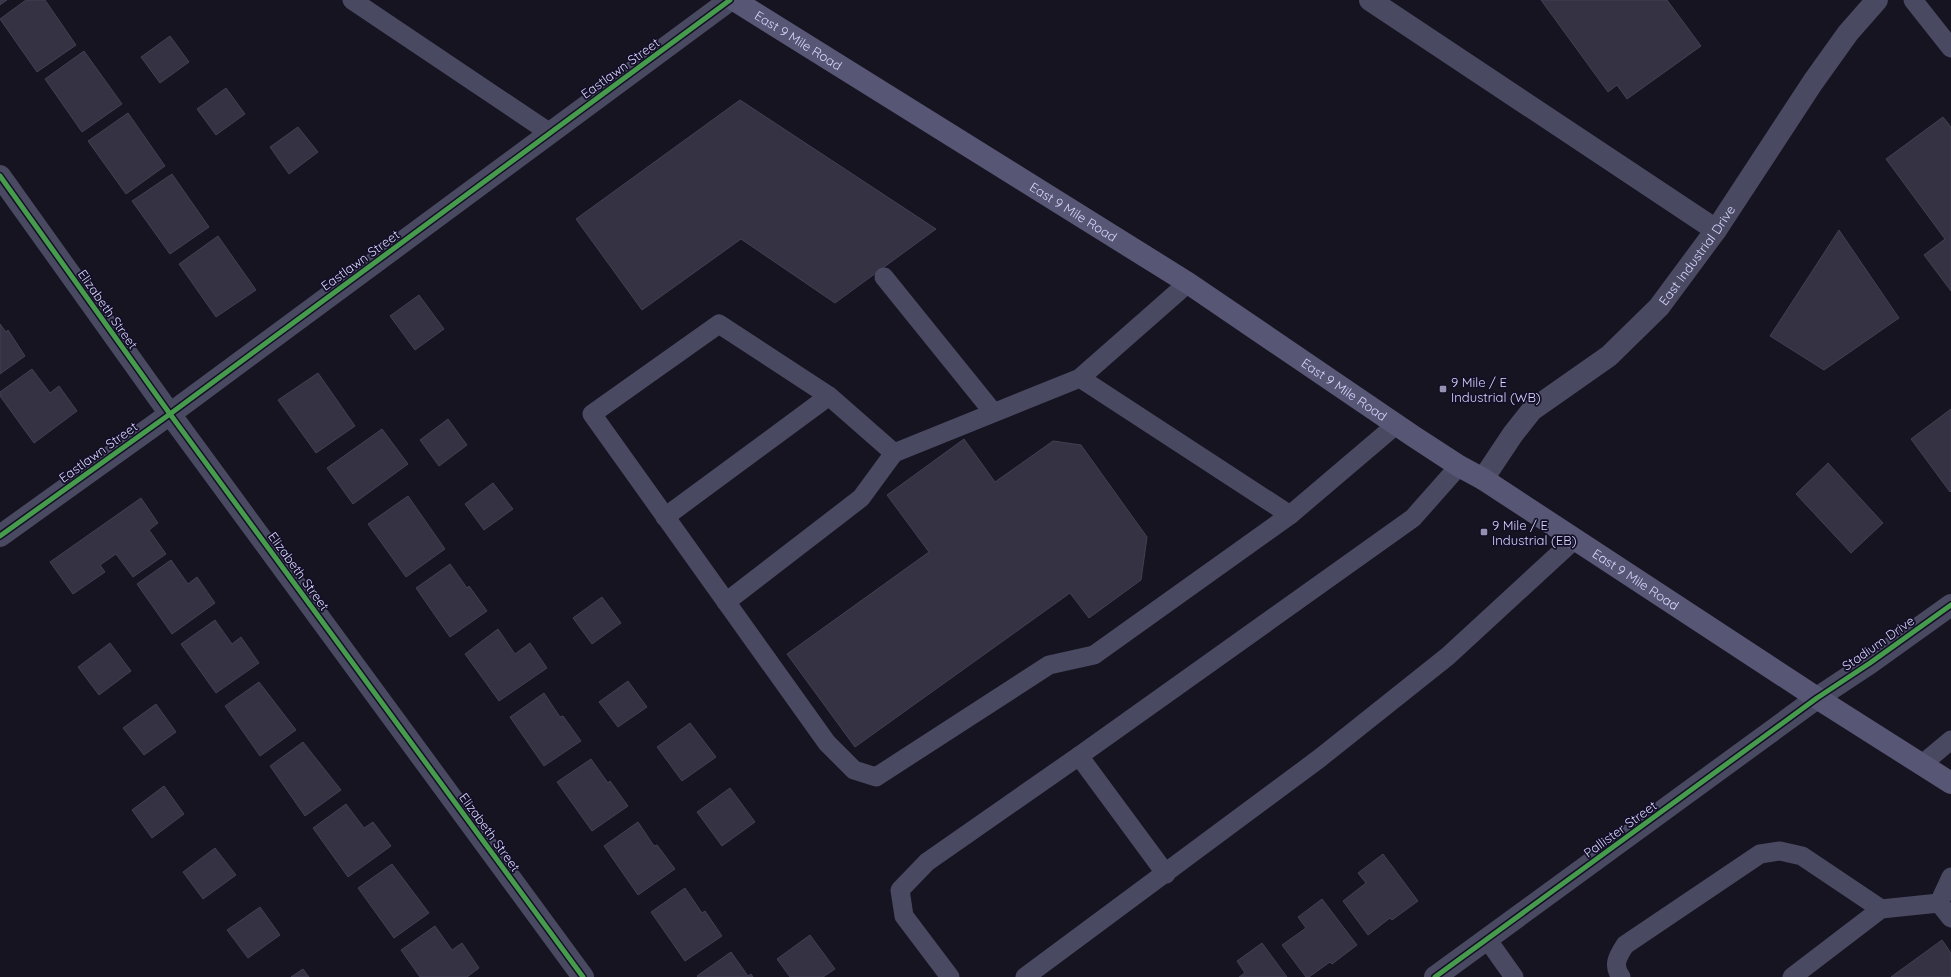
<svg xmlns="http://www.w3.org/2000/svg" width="1951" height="977" font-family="Quicksand,sans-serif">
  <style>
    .building { fill: #343243; stroke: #433f54 }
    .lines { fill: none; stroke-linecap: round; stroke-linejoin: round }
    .service { stroke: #4a4962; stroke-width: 19 }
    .minor { stroke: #4a4962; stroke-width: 22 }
    .secondary { stroke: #575674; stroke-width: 22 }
    .cycleway-casing { stroke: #130f26; stroke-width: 8 }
    .cycleway { stroke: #469c4c; stroke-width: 5 }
    .poi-dot { fill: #9591b1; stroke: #130f26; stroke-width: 1.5 }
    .labels { text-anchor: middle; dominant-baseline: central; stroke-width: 3.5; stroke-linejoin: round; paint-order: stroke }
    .street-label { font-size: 13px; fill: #d9d4ff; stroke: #130f26 }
    .poi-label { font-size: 13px; fill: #d9d4ff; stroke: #130f26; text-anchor: start }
  </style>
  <rect width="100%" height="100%" fill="#161421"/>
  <g class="building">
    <polygon points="0,0 7,0 0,5"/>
    <polygon points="26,0 45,0 76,45 37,72 0,19"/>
    <polygon points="1541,0 1667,0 1701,46 1627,99 1617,85 1608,92"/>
    <polygon points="170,36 189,62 160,83 141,57"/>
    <polygon points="84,51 122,104 82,132 45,79"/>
    <polygon points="226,88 245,114 216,135 197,109"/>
    <polygon points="740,100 936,229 835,303 741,239 642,310 576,219"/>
    <polygon points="128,113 165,166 126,194 88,141"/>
    <polygon points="1943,117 1951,127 1951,291 1924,255 1945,239 1886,159"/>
    <polygon points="298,127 318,152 289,174 270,147"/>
    <polygon points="172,174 209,227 170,254 132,201"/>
    <polygon points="1839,230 1899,318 1824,370 1770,336"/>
    <polygon points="218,236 256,290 216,317 179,264"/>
    <polygon points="419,295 444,329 415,350 390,316"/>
    <polygon points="0,324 6,332 8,330 25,356 0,374"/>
    <polygon points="32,369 50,393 59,386 77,411 34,443 0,396 0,392"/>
    <polygon points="318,373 355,426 316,453 278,400"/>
    <polygon points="1951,409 1951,491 1950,492 1911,439"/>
    <polygon points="448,419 467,445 439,466 420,440"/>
    <polygon points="382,429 408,464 353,504 327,468"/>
    <polygon points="964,439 995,482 1053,441 1081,445 1147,537 1141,580 1089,618 1070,593 855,747 787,654 929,552 887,495"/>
    <polygon points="1828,463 1883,523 1851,553 1796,494"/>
    <polygon points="493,483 513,509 484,530 465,504"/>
    <polygon points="408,496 445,549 406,577 368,524"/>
    <polygon points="141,498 158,523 149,530 166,554 133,577 116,554 100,565 105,572 73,594 50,562"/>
    <polygon points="171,560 188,584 197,577 215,603 172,634 137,584"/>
    <polygon points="450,564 467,588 469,586 487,611 450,637 416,588"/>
    <polygon points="602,597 621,623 592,644 573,618"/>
    <polygon points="215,620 232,644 241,637 259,663 216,693 181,644"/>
    <polygon points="498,629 515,654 530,643 547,668 499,701 465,654"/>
    <polygon points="110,643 131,671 99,695 78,667"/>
    <polygon points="628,681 647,707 618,727 599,702"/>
    <polygon points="259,682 296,730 260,756 225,706"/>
    <polygon points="544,693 560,717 563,716 581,741 544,766 510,717"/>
    <polygon points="156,704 176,732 144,755 123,728"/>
    <polygon points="690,723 716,757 682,781 657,747"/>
    <polygon points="303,742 341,790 305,816 270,766"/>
    <polygon points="591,759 608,783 610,781 628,806 592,831 557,782"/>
    <polygon points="164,786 184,814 152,838 132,810"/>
    <polygon points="730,788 755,822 722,846 697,812"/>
    <polygon points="346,804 364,828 373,822 391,846 348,877 313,828"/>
    <polygon points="638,822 654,846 657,845 675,869 638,895 604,846"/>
    <polygon points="215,848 236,875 203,899 183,872"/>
    <polygon points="1383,854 1418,901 1392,920 1390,918 1368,935 1343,901 1366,883 1358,873"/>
    <polygon points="392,864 429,913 394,938 358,888"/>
    <polygon points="685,888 702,913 705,911 722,936 685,961 651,912"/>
    <polygon points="1322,899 1357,945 1332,964 1330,962 1309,977 1306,977 1282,945 1306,928 1298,917"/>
    <polygon points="260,907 280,935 248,958 227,930"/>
    <polygon points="435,926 452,950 462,943 479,968 467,977 420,977 401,950"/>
    <polygon points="810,935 835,969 823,977 790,977 777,959"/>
    <polygon points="1942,940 1951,953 1951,977 1891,977"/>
    <polygon points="1262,943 1287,977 1239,977 1245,973 1237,961"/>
    <polygon points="731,952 748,976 751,974 753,977 698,977 697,976"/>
    <polygon points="303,969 309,977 291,977"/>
  </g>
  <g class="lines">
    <g class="service">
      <polyline points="352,0 550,133"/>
      <polyline points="1913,0 1951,48"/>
      <polyline points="884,277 993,412"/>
      <polyline points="1080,378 1290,515 1094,655 1049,665 876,777 854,770 827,743 592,414 719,324 829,396 894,453 1080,378 1188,283"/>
      <polyline points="1290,515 1397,424"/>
      <polyline points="665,517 829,396"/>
      <polyline points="726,602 861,498 894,453"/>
      <polyline points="1079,756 1166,874"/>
      <polyline points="1921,765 1951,740"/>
      <polyline points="1951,877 1939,903 1951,918"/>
      <polyline points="1487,939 1514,977"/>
      <polyline points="950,977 904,916 900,890 927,862 1079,756 1413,518 1459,466"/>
      <polyline points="1025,977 1320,758 1448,656 1574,540"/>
      <path d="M1621,977C1612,965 1618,956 1625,945L1760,854L1780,851L1802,856L1881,909"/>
      <polyline points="1792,977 1881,909 1939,903"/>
    </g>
    <g class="minor">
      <polyline points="1370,0 1716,230"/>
      <polyline points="0,176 170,414 583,977"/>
      <path id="s1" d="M1483,479L1513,434L1532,410L1609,356L1659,307L1716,230L1813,82L1848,33L1877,0"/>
      <polyline points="0,536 170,414 730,0"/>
      <polyline points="1435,977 1817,698 1870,663 1951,605"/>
    </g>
    <path class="secondary" id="s2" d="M734,0L1188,283L1413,436L1459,466L1483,479L1817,698L1951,783"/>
    <defs>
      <g id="cycleway">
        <polyline points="0,176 170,414 583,977"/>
        <polyline points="0,536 170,414 730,0"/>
        <polyline points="1435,977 1817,698 1870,663 1951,605"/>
      </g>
    </defs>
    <use href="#cycleway" class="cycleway-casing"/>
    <use href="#cycleway" class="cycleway"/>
  </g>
  <g class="poi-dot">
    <rect x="1439" y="385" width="8" height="8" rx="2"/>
    <rect x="1480" y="528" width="8" height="8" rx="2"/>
  </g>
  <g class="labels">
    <g class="street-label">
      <text stroke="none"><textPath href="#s2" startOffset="76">East 9 Mile Road</textPath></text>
      <text transform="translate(620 68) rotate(-36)">Eastlawn Street</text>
      <text stroke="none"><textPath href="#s2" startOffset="400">East 9 Mile Road</textPath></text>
      <text stroke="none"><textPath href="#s1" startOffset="313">East Industrial Drive</textPath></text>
      <text transform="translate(360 260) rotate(-36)">Eastlawn Street</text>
      <text transform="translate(108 309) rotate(55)">Elizabeth Street</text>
      <text stroke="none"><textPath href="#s2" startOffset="724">East 9 Mile Road</textPath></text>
      <text transform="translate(98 452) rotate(-36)">Eastlawn Street</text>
      <text transform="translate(299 571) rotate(54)">Elizabeth Street</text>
      <text stroke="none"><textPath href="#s2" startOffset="1072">East 9 Mile Road</textPath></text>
      <text transform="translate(1878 643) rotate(-35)">Stadium Drive</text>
      <text transform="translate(1620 829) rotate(-36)">Pallister Street</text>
      <text transform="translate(490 832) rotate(54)">Elizabeth Street</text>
    </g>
    <g class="poi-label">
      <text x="1451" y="382">9 Mile / E<tspan x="1451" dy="15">Industrial (WB)</tspan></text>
      <text x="1492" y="525">9 Mile / E<tspan x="1492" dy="15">Industrial (EB)</tspan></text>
    </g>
  </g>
</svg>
